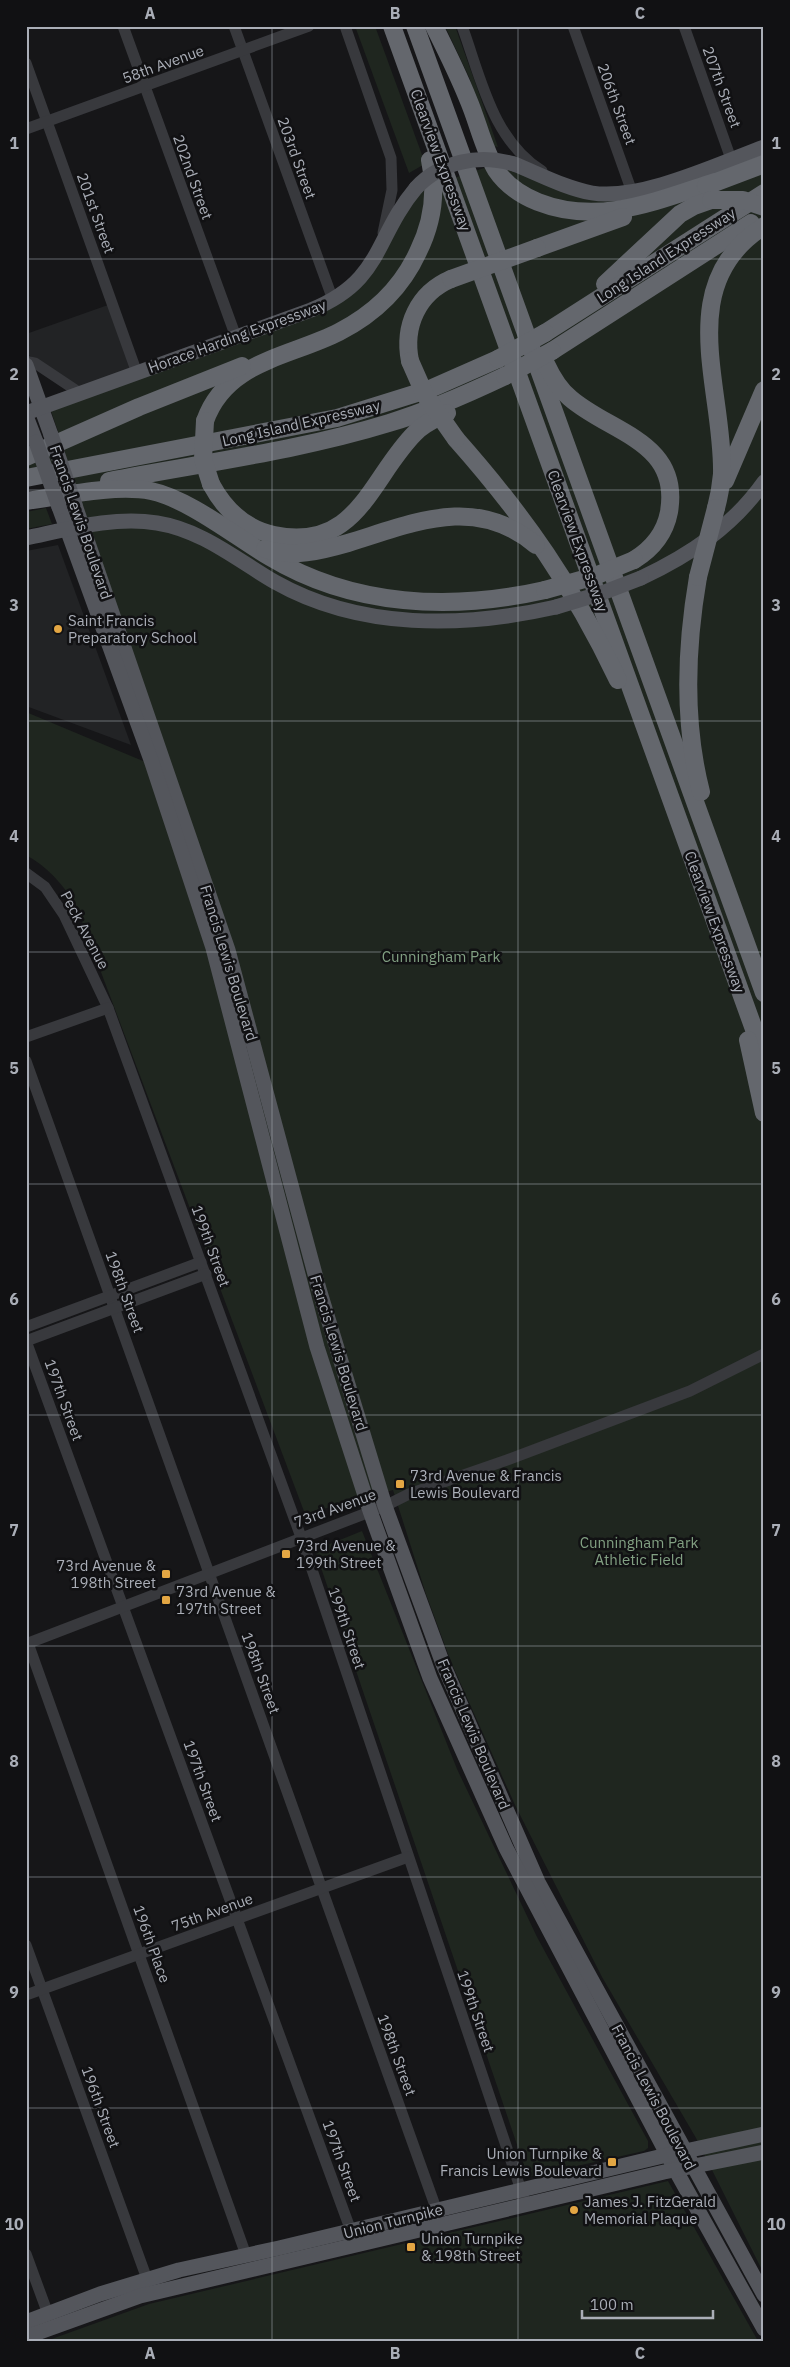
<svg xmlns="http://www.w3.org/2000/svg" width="790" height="2367" font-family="'IBM Plex Sans',sans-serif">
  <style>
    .built { fill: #222325 }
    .green { fill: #1f261f }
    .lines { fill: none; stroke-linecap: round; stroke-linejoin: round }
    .minor { stroke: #38393d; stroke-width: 11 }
    .major { stroke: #54565c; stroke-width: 15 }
    .highway { stroke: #64676d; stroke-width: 18 }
    .major-bridge { stroke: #54565c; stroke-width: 15 }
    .highway-bridge { stroke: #64676d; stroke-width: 18 }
    .grid { fill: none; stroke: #aaaeb7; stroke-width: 1; stroke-opacity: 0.55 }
    .poi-dot { fill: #e3a643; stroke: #111113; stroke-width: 2 }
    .labels { text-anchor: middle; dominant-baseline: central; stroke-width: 5; stroke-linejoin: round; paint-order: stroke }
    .street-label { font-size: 15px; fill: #aaaeb7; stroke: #111113 }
    .poi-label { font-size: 15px; fill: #aaaeb7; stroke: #111113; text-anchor: start }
    .park-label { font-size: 15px; fill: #82a083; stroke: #111113 }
    .neatline { fill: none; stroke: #aaaeb7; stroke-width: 2 }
    .grid-label { font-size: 16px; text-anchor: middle; font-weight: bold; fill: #aaaeb7 }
  </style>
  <rect width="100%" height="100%" fill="#161618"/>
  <g class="built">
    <polygon points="108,305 132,369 79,387 27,354 26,334"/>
    <polygon points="58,545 131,745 26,706 26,551"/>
  </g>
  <g class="green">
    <path d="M355,26H375L425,163L439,183L487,167L506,169L598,201L764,154V2274L696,2138L602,1977L515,1805L451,1662L426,1594L393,1490L305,1514L75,903C61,883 48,867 26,855V712L174,774L68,462L26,469V462L63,446L51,411L331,308L404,211L425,187L423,165L409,173Z"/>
    <polygon points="445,26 455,26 498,147 493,146 469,77"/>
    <polygon points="46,508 52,524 26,529 26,512"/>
    <polygon points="362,1531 457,1769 537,1937 648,2141 648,2148 644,2151 528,2177 315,1550"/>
    <polygon points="668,2181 758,2341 46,2341 149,2304"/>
  </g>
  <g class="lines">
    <g class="minor">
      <polyline points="123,26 236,337"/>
      <polyline points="234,26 333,300"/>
      <polyline points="345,26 391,158 392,190 383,233"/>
      <path d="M462,26C481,78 492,139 542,171"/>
      <polyline points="573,26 632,192"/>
      <polyline points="684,26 731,159"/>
      <polyline points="26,63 137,373"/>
      <polyline points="26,129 309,26"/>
      <polyline points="26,361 35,363 80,393"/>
      <polyline points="26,873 45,887 64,915 108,1008 301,1537 526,2205"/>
      <polyline points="26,1037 108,1008"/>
      <polyline points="26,1061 437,2211"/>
      <polyline points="26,1327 201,1262"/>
      <polyline points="26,1341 351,2231"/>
      <polyline points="26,1341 206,1274"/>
      <polyline points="28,1643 246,2255"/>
      <polyline points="26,1644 385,1506 409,1494 507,1460 690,1391 764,1354"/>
      <polyline points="26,1945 147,2279"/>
      <polyline points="26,1995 408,1857"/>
      <polyline points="26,2254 48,2314"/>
    </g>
    <g class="major">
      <path d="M514,164C539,174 565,188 592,193C640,201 718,164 764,147"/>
      <polyline points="26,365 51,435"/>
      <path d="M26,413L311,310C383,281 374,238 416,188"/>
      <polyline points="26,416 36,442"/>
      <polyline points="75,505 228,950 319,1289 385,1506 443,1664 538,1882 764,2295"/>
      <polyline points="59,507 151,760 213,948 317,1347 370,1511 430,1678 506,1848 675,2169 764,2329"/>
      <path d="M26,538C69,529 114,516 157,523C202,530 237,560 275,582C360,630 463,628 556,607"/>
      <path d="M641,578C690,555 732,527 764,482"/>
      <polyline points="26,2322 100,2294 179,2270 279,2248 667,2155 764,2134"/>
      <polyline points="26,2337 140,2296 664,2172 764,2152"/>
    </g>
    <g class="highway">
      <polyline points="392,26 764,1057"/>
      <polyline points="415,26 764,993"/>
      <path d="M434,26C446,50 458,74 468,99C478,122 483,148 496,170C506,185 521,195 538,202C599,226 656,201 715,182"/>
      <polyline points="706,186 764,164"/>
      <polyline points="537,248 623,217"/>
      <polyline points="605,284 680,214 694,206 711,200"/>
      <polyline points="545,333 764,193"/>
      <polyline points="552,351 751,223"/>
      <path d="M410,361C403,326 418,293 451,279"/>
      <path d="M546,364C552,377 559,389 570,398C610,433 681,441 669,512C665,533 652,549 634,560"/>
      <path d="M205,421C226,361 290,357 339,332C374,314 402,287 418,252C433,222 437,192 430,160"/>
      <path d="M456,439C525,517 573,586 618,680"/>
      <polyline points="26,457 139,407 242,366"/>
      <polyline points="26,478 337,418 430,389 498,359"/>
      <path d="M109,481C202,463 298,451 389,423C429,411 467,394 505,376"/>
      <polyline points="725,481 764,390"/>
      <path d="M211,484C225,510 245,529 274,535C358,552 370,478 415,433C424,423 435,419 447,413"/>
      <path d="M26,501C62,496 116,484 151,491C189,499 236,537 270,557C353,607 452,611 545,590"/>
      <path d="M716,508C719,497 721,485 722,474C724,388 672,284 764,226"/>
      <path d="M265,549C293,558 320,551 348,543C414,523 475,494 536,545"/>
      <path d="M698,577C686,647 683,722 701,792"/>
      <polyline points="748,1040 764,1113"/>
    </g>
    <g class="major-bridge">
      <path d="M416,188C441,161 479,154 514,164"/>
      <polyline points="51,435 75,505"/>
      <polyline points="36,442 59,507"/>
      <polyline points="556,607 602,593 641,578"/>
    </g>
    <g class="highway-bridge">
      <polyline points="711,200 743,200 764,207"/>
      <polyline points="451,279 537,248"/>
      <polyline points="498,359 545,333"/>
      <polyline points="410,361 425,395 456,439"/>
      <polyline points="505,376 552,351"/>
      <polyline points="205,421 203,459 211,484"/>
      <polyline points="698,577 716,508"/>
      <polyline points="545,590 595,576 634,560"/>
    </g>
  </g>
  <path class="grid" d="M272,26V2341M518,26V2341M26,259H764M26,490H764M26,721H764M26,952H764M26,1184H764M26,1415H764M26,1646H764M26,1877H764M26,2108H764"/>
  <g class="poi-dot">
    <circle cx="58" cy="629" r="5"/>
    <rect x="395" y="1479" width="10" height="10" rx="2.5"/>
    <rect x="281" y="1549" width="10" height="10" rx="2.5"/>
    <rect x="161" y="1569" width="10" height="10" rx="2.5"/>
    <rect x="161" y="1595" width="10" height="10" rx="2.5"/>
    <rect x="607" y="2157" width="10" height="10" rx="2.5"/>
    <circle cx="574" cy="2210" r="5"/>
    <rect x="406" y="2242" width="10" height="10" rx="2.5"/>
  </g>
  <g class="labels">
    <g class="street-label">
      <text transform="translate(163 64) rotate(-20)">58th Avenue</text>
      <text transform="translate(722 87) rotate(70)">207th Street</text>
      <text transform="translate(617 104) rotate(70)">206th Street</text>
      <text transform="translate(297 158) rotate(70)">203rd Street</text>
      <text transform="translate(441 160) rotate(70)">Clearview Expressway</text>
      <text transform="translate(193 177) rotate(70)">202nd Street</text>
      <text transform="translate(96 213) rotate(70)">201st Street</text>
      <text transform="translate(666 255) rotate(-33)">Long Island Expressway</text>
      <text transform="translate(237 336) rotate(-20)">Horace Harding Expressway</text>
      <text transform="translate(301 423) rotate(-13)">Long Island Expressway</text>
      <text transform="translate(81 522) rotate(71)">Francis Lewis Boulevard</text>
      <text transform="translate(578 541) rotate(70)">Clearview Expressway</text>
      <text transform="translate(715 922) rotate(70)">Clearview Expressway</text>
      <text transform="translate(85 930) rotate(62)">Peck Avenue</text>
      <text transform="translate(229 963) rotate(73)">Francis Lewis Boulevard</text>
      <text transform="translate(211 1246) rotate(70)">199th Street</text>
      <text transform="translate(125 1292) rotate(70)">198th Street</text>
      <text transform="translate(339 1353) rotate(73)">Francis Lewis Boulevard</text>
      <text transform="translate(64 1400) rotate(70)">197th Street</text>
      <text transform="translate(335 1508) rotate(-20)">73rd Avenue</text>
      <text transform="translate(347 1628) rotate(71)">199th Street</text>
      <text transform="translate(261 1673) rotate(70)">198th Street</text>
      <text transform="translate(474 1734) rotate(67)">Francis Lewis Boulevard</text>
      <text transform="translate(203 1781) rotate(70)">197th Street</text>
      <text transform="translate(212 1912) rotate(-20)">75th Avenue</text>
      <text transform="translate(152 1944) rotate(70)">196th Place</text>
      <text transform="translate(476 2011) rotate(71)">199th Street</text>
      <text transform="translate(397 2055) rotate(70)">198th Street</text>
      <text transform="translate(654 2097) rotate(62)">Francis Lewis Boulevard</text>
      <text transform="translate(101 2107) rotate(70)">196th Street</text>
      <text transform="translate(342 2161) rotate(70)">197th Street</text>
      <text transform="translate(393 2221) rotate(-14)">Union Turnpike</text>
    </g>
    <g class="poi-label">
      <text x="68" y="620">Saint Francis<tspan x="68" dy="17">Preparatory School</tspan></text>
      <text x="410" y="1475">73rd Avenue &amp; Francis<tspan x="410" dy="17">Lewis Boulevard</tspan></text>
      <text x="296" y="1545">73rd Avenue &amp;<tspan x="296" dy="17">199th Street</tspan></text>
      <text x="156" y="1565" text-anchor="end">73rd Avenue &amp;<tspan x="156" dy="17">198th Street</tspan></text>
      <text x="176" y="1591">73rd Avenue &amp;<tspan x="176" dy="17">197th Street</tspan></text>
      <text x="602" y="2153" text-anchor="end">Union Turnpike &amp;<tspan x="602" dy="17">Francis Lewis Boulevard</tspan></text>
      <text x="584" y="2201">James J. FitzGerald<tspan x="584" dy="17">Memorial Plaque</tspan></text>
      <text x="421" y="2238">Union Turnpike<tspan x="421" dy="17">&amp; 198th Street</tspan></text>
    </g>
    <g class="park-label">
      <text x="441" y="956">Cunningham Park</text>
      <text x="639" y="1542">Cunningham Park<tspan x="639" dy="17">Athletic Field</tspan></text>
    </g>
  </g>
  <rect width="790" height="2367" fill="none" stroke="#111113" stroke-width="55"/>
  <path d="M582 2310v8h131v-8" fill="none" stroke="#aaaeb7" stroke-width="2.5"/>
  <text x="590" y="2310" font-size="15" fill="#aaaeb7" stroke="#111113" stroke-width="4" paint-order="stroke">100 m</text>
  <rect x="28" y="28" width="734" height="2312" class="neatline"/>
  <g class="grid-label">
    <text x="150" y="19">A</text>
    <text x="395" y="19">B</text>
    <text x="640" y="19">C</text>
    <text x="14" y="149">1</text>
    <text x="776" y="149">1</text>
    <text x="14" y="380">2</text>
    <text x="776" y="380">2</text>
    <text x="14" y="611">3</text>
    <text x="776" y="611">3</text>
    <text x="14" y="842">4</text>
    <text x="776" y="842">4</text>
    <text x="14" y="1074">5</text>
    <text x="776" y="1074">5</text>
    <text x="14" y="1305">6</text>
    <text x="776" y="1305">6</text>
    <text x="14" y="1536">7</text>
    <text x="776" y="1536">7</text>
    <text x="14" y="1767">8</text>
    <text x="776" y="1767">8</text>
    <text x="14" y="1998">9</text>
    <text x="776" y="1998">9</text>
    <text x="14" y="2230">10</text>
    <text x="776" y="2230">10</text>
    <text x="150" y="2359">A</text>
    <text x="395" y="2359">B</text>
    <text x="640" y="2359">C</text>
  </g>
</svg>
